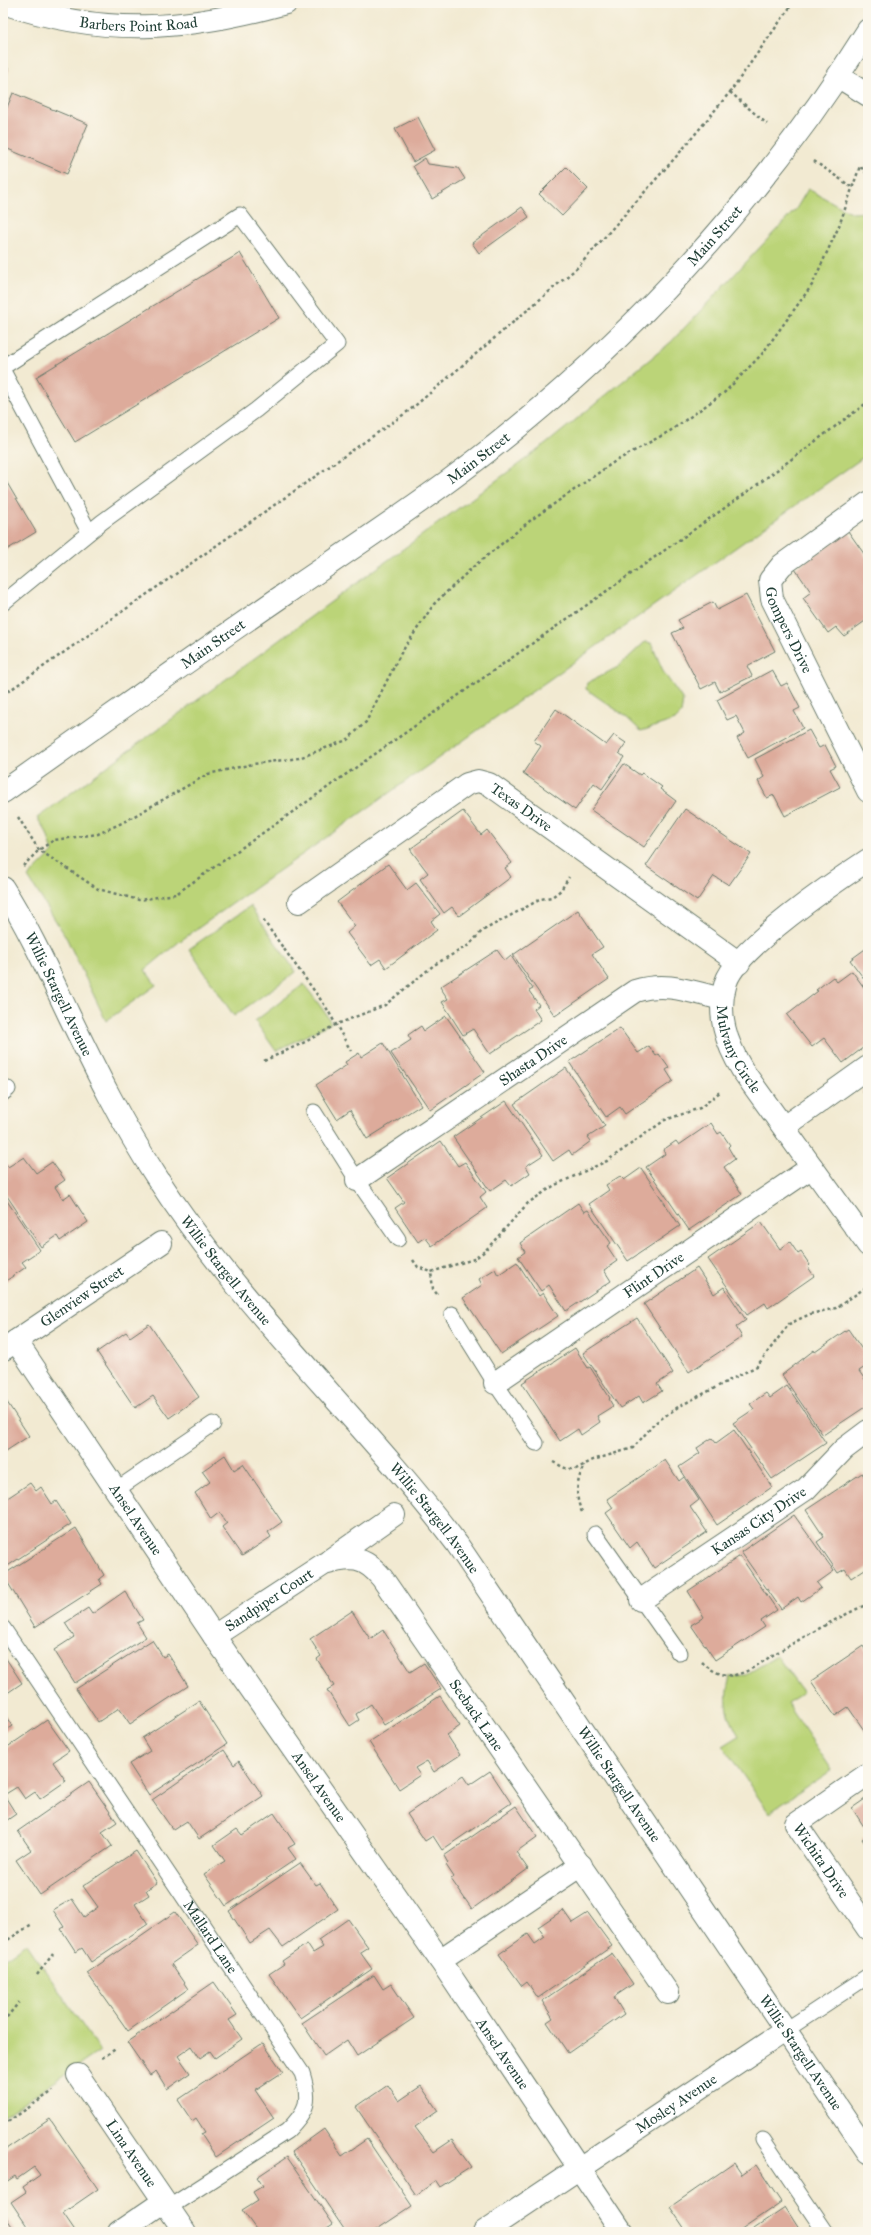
<svg xmlns="http://www.w3.org/2000/svg" width="871" height="2235" font-family="'IM FELL Great Primer',serif">
  <style>
    .green { fill: #bbd478; stroke: #6d8856 }
    .building { fill: #ddab9b }
    .lines { fill: none; stroke-linecap: round; stroke-linejoin: round }
    .lane-casing { stroke: #697a6b; stroke-width: 17 }
    .street-casing { stroke: #697a6b; stroke-width: 24 }
    .secondary-casing { stroke: #697a6b; stroke-width: 24 }
    .path { stroke: #697a6b; stroke-width: 2.5; stroke-dasharray: 3 3; stroke-linecap: butt }
    .lane { stroke: #fff; stroke-width: 15 }
    .street { stroke: #fff; stroke-width: 22 }
    .secondary { stroke: #fff; stroke-width: 22 }
    .labels { text-anchor: middle; dominant-baseline: central; stroke-width: 3.5; stroke-linejoin: round; paint-order: stroke }
    .street-label { font-size: 15px; fill: #1f3d34; stroke: #fbf7ec }
  </style>
  <rect width="100%" height="100%" fill="#fbf7ec"/>
  <filter id="ink" filterUnits="userSpaceOnUse"><feTurbulence type="fractalNoise" baseFrequency=".025" numOctaves="2"/><feDisplacementMap in="SourceGraphic" scale="8" xChannelSelector="R" yChannelSelector="G"/><feConvolveMatrix kernelMatrix="1 2 1 2 8 2 1 2 1" color-interpolation-filters="sRGB"/></filter>
  <filter id="wash" filterUnits="userSpaceOnUse"><feTurbulence type="fractalNoise" baseFrequency=".012" numOctaves="4" result="noise"/><feDisplacementMap in="SourceGraphic" scale="16" xChannelSelector="R" yChannelSelector="G"/><feGaussianBlur stdDeviation="0.9" result="paint"/><feColorMatrix in="noise" values="0 0 0 0 0 0 0 0 0 0 0 0 0 0 0 0 0 1.4 0 .05"/><feComposite in="paint" operator="in"/></filter>
  <g filter="url(#wash)">
    <rect width="100%" height="100%" fill="#f2ead2"/>
    <g class="green">
      <polygon points="808,189 852,213 868,212 868,454 180,941 145,970 156,985 106,1021 66,937 28,877 53,852 46,831 37,818 546,444 671,342 796,209"/>
      <polygon points="645,642 651,643 664,673 683,700 681,714 675,720 641,731 625,716 586,689 587,683 618,667"/>
      <polygon points="250,906 296,972 234,1016 189,949"/>
      <polygon points="304,984 326,1014 331,1023 276,1051 255,1021"/>
      <path d="M777,1656L803,1693L787,1703L832,1770L769,1813L723,1746L739,1736C727,1715 723,1701 730,1677L745,1675Z"/>
      <polygon points="27,1944 100,2051 3,2117 3,1960"/>
    </g>
    <g id="blocks">
      <g class="building">
        <polygon points="3,68 9,69 3,87"/>
        <polygon points="13,93 88,124 67,174 3,147 3,117"/>
        <polygon points="418,117 435,150 413,162 395,129"/>
        <polygon points="425,158 428,164 458,168 465,179 432,199 413,166"/>
        <polygon points="566,167 588,189 562,216 539,194"/>
        <polygon points="522,207 529,217 479,253 472,243"/>
        <polygon points="240,253 279,318 75,442 36,377"/>
        <polygon points="3,476 36,532 3,552"/>
        <polygon points="848,531 867,558 868,557 868,619 844,636 836,627 828,633 803,598 811,592 795,569"/>
        <polygon points="746,595 775,651 747,666 752,676 720,692 715,682 701,689 672,633 683,628 678,620 713,602 717,610"/>
        <polygon points="772,670 781,686 787,683 800,708 794,711 803,728 748,758 737,738 745,733 736,716 727,720 717,700"/>
        <polygon points="556,709 606,745 614,735 626,743 619,753 624,757 602,789 594,783 575,810 523,773 541,746 534,741"/>
        <polygon points="809,730 819,748 825,745 836,766 830,769 840,787 785,816 774,795 767,798 758,781 764,777 755,759"/>
        <polygon points="624,764 640,775 642,773 662,787 660,789 676,801 644,847 591,810"/>
        <polygon points="685,809 751,854 729,885 714,876 697,901 646,866"/>
        <polygon points="463,811 481,835 487,830 512,863 505,868 511,877 459,916 452,907 444,913 420,879 428,873 410,849"/>
        <polygon points="388,864 407,890 416,883 440,914 431,921 437,930 386,968 380,959 371,965 347,933 355,926 337,902"/>
        <polygon points="578,910 603,947 592,954 609,979 555,1016 513,955"/>
        <polygon points="868,947 868,984 850,960"/>
        <polygon points="497,950 505,961 511,956 533,989 529,991 539,1005 534,1009 541,1020 490,1054 473,1029 463,1035 442,1002 448,999 440,987"/>
        <polygon points="852,971 868,993 868,1044 843,1063 824,1038 812,1047 787,1015 818,991 816,990 833,977 837,982"/>
        <polygon points="446,1016 485,1072 430,1110 391,1053 411,1040 408,1035 421,1026 424,1031"/>
        <polygon points="620,1028 638,1053 649,1046 656,1056 659,1054 669,1068 666,1070 673,1081 625,1114 620,1107 606,1117 569,1062"/>
        <polygon points="383,1043 421,1105 367,1139 350,1110 337,1119 316,1085 347,1065 345,1062 359,1053 361,1057"/>
        <polygon points="566,1068 605,1126 588,1137 591,1141 572,1155 569,1150 553,1161 514,1104"/>
        <polygon points="868,1087 868,1099 862,1091"/>
        <polygon points="506,1101 543,1155 526,1166 530,1173 511,1186 506,1180 490,1191 453,1137"/>
        <polygon points="711,1123 718,1134 721,1132 730,1145 728,1147 735,1159 724,1167 742,1194 689,1230 646,1167 665,1154 663,1150 676,1141 679,1145"/>
        <polygon points="441,1141 458,1166 465,1162 486,1192 480,1197 487,1208 432,1246 425,1237 418,1242 395,1208 404,1202 387,1178"/>
        <polygon points="24,1157 36,1173 52,1162 65,1180 55,1187 63,1199 70,1194 88,1222 60,1241 57,1236 41,1247 3,1190 3,1166 6,1164 8,1167"/>
        <polygon points="641,1168 680,1226 628,1261 589,1204 609,1190 606,1185 620,1176 624,1180"/>
        <polygon points="3,1195 40,1250 22,1262 26,1267 3,1283"/>
        <polygon points="578,1203 584,1212 588,1210 611,1243 607,1246 617,1261 604,1270 611,1281 566,1311 549,1285 541,1291 518,1257 525,1252 520,1243"/>
        <polygon points="761,1222 780,1249 790,1242 798,1254 801,1252 810,1265 808,1267 814,1276 768,1308 765,1303 747,1315 708,1259"/>
        <polygon points="517,1262 539,1296 543,1293 558,1316 501,1354 463,1298 482,1285 479,1279 495,1269 498,1275"/>
        <polygon points="697,1268 714,1294 724,1287 746,1320 736,1327 742,1337 689,1372 644,1304"/>
        <polygon points="637,1318 673,1373 657,1384 662,1391 643,1403 639,1396 620,1408 583,1353"/>
        <polygon points="149,1324 199,1397 169,1418 153,1396 135,1408 97,1352 126,1332 130,1337"/>
        <polygon points="848,1329 868,1358 868,1365 859,1371 868,1384 868,1405 823,1435 782,1375 814,1350 815,1352"/>
        <polygon points="575,1348 588,1368 590,1367 610,1398 609,1399 613,1406 597,1416 600,1422 581,1435 578,1429 560,1441 522,1383"/>
        <polygon points="787,1386 826,1443 772,1479 733,1423 754,1409 750,1404 766,1393 770,1398"/>
        <polygon points="3,1396 29,1436 3,1453"/>
        <polygon points="734,1430 772,1487 717,1525 679,1467 700,1453 697,1448 712,1438 716,1443"/>
        <polygon points="225,1455 234,1470 243,1464 282,1522 268,1532 271,1537 242,1556 222,1527 227,1523 220,1512 211,1519 195,1493 210,1482 202,1471"/>
        <polygon points="665,1460 679,1481 684,1477 699,1500 690,1507 707,1532 654,1568 637,1542 630,1548 606,1513 613,1508 607,1499"/>
        <polygon points="862,1473 868,1482 868,1567 851,1578 845,1569 838,1573 817,1542 824,1537 806,1510"/>
        <polygon points="30,1483 36,1491 41,1487 52,1504 56,1501 71,1524 3,1569 3,1501"/>
        <polygon points="794,1515 834,1571 817,1583 821,1588 801,1602 798,1597 781,1609 741,1552"/>
        <polygon points="76,1528 104,1575 99,1579 102,1584 35,1627 3,1575"/>
        <polygon points="740,1556 777,1610 761,1621 765,1627 715,1660 691,1625 704,1617 688,1591"/>
        <polygon points="125,1591 143,1620 137,1623 146,1637 75,1683 54,1650 74,1637 65,1623 88,1608 92,1614"/>
        <polygon points="352,1611 370,1639 383,1630 410,1672 424,1663 441,1689 384,1725 371,1704 356,1714 359,1720 350,1726 327,1690 334,1686 317,1659 321,1656 310,1639"/>
        <polygon points="152,1640 163,1657 168,1654 188,1686 130,1724 119,1708 98,1722 76,1689"/>
        <polygon points="863,1646 866,1651 868,1650 868,1732 866,1733 848,1707 835,1716 811,1681"/>
        <polygon points="3,1654 22,1683 3,1696"/>
        <polygon points="440,1696 460,1726 447,1735 460,1755 434,1772 427,1761 415,1768 420,1775 399,1789 369,1742"/>
        <polygon points="199,1701 227,1744 149,1795 129,1764 150,1751 142,1738"/>
        <polygon points="3,1712 12,1726 3,1732"/>
        <polygon points="47,1720 69,1751 53,1762 66,1781 40,1799 35,1792 25,1799 17,1787 4,1795 16,1814 3,1823 3,1750"/>
        <polygon points="224,1750 234,1765 239,1761 263,1796 199,1839 187,1821 173,1830 152,1800"/>
        <polygon points="490,1771 511,1803 442,1850 433,1836 425,1841 407,1814 463,1776 469,1785"/>
        <polygon points="89,1782 117,1822 102,1832 112,1846 40,1895 16,1860 31,1850 18,1831"/>
        <polygon points="868,1797 868,1833 852,1808"/>
        <polygon points="516,1806 537,1837 516,1852 528,1869 472,1909 451,1879 454,1877 446,1865 448,1863 444,1856"/>
        <polygon points="274,1813 295,1844 288,1848 296,1859 226,1906 204,1874 225,1861 214,1845 237,1829 242,1835"/>
        <polygon points="868,1835 868,1848 862,1839"/>
        <polygon points="136,1851 157,1883 146,1890 149,1895 135,1904 148,1924 91,1962 82,1948 76,1952 61,1929 64,1927 53,1910 72,1899 84,1917 98,1907 83,1886"/>
        <polygon points="300,1863 316,1885 320,1883 338,1909 283,1947 270,1930 250,1943 229,1911"/>
        <polygon points="563,1910 572,1923 588,1913 612,1946 538,1998 527,1982 522,1986 499,1954 528,1934 535,1944 545,1937 538,1927"/>
        <polygon points="175,1912 198,1945 171,1964 188,1989 128,2031 87,1973"/>
        <polygon points="348,1919 368,1947 360,1952 372,1969 300,2018 269,1974 284,1964 282,1961 307,1944 313,1953 323,1947 318,1940"/>
        <polygon points="612,1953 633,1984 614,1997 624,2014 568,2053 547,2022 553,2018 542,2001"/>
        <polygon points="374,1975 383,1989 391,1984 414,2018 357,2056 347,2040 324,2056 302,2023"/>
        <polygon points="214,1982 237,2015 229,2020 242,2039 215,2058 210,2051 200,2058 192,2046 178,2056 190,2073 167,2089 156,2071 150,2075 127,2042"/>
        <polygon points="263,2043 283,2072 255,2090 274,2118 216,2157 201,2134 205,2132 196,2118 192,2121 178,2100"/>
        <polygon points="388,2085 399,2101 421,2086 438,2111 415,2127 434,2152 452,2140 471,2167 440,2187 436,2181 416,2195 356,2107"/>
        <polygon points="50,2119 98,2189 63,2213 76,2232 31,2232 11,2202 26,2192 23,2187 40,2175 34,2167 17,2179 15,2176 3,2184 3,2151"/>
        <polygon points="324,2129 342,2156 367,2139 412,2206 373,2232 346,2232 292,2152"/>
        <polygon points="287,2157 333,2224 327,2228 329,2232 258,2232 242,2210 258,2200 253,2192 263,2186 257,2177"/>
        <polygon points="734,2163 742,2175 756,2165 781,2202 737,2232 687,2232 670,2207"/>
        <polygon points="785,2207 801,2232 748,2232"/>
        <polygon points="3,2213 16,2232 3,2232"/>
      </g>
    </g>
  </g>
  <g filter="url(#ink)">
    <use href="#blocks" fill-opacity="0" stroke="#697a6b" stroke-width="1"/>
    <g class="lines">
      <defs>
        <g id="lane">
          <polyline points="3,367 240,215 337,344 256,410 102,522 3,603"/>
          <polyline points="3,371 89,532"/>
          <polyline points="3,1093 8,1089"/>
          <polyline points="314,1112 357,1180 398,1239"/>
          <polyline points="452,1314 495,1383 536,1443"/>
          <polyline points="116,1490 213,1424"/>
          <polyline points="595,1534 679,1653"/>
          <path id="s1" d="M3,1628L302,2073C311,2101 308,2110 287,2131L168,2208"/>
          <polyline points="786,2030 868,1976"/>
          <polyline points="763,2140 825,2232"/>
        </g>
        <g id="street">
          <path id="s2" d="M3,3C104,37 185,31 286,3"/>
          <polyline points="839,77 868,95"/>
          <path id="s3" d="M868,503L782,565L770,580L772,599L868,791"/>
          <path id="s4" d="M868,860C836,881 737,948 726,982C716,1014 726,1043 743,1071L868,1245"/>
          <path id="s5" d="M299,902L467,784L478,781L489,784L739,963"/>
          <polyline points="784,1127 868,1067"/>
          <path id="s6" d="M357,1180L635,991C667,981 691,992 722,999"/>
          <path id="s7" d="M16,1341L214,1636L440,1960L622,2232"/>
          <path id="s8" d="M4,1349L161,1243"/>
          <path id="s9" d="M495,1383L812,1167"/>
          <polyline points="330,1560 394,1515"/>
          <path id="s10" d="M641,1600L806,1489L844,1449L868,1431"/>
          <path id="s11" d="M214,1636L324,1564C351,1556 364,1556 382,1578L668,1993"/>
          <path id="s12" d="M868,1774L796,1824L868,1929"/>
          <polyline points="440,1960 581,1865"/>
          <path id="s13" d="M78,2075L185,2232"/>
          <polyline points="119,2232 163,2202"/>
          <path id="s14" d="M484,2232L786,2030"/>
        </g>
        <g id="secondary">
          <path id="s15" d="M3,792C97,726 190,659 285,594C364,540 444,488 518,427C655,314 774,180 868,30"/>
          <path id="s16" d="M3,888C28,927 48,971 68,1013C95,1069 122,1124 156,1176C242,1310 362,1418 457,1544L868,2152"/>
        </g>
      </defs>
      <use href="#lane" class="lane-casing"/>
      <use href="#street" class="street-casing"/>
      <use href="#secondary" class="secondary-casing"/>
      <g class="path">
        <polyline points="730,92 767,124"/>
        <polyline points="814,161 853,188"/>
        <polyline points="3,695 410,410 578,267 682,150 730,92 793,3"/>
        <polyline points="18,817 39,850 98,889 139,900 176,894 746,493 868,402"/>
        <polyline points="23,866 39,850 54,840 98,834 122,823 208,774 253,764 299,758 347,740 366,722 401,653 434,604 473,567 531,520 614,462 670,431 725,392 762,354 812,285 839,226 860,166 868,175"/>
        <polyline points="263,920 326,1007 351,1051"/>
        <polyline points="264,1061 307,1041 335,1025 385,1005 434,965 469,945 482,931 541,899 552,897 561,890 569,877"/>
        <polyline points="413,1260 418,1267 431,1272"/>
        <polyline points="437,1294 433,1289 431,1272 474,1259 485,1251 528,1203 555,1185 607,1161 665,1120 700,1108 721,1091"/>
        <polyline points="553,1462 567,1469 576,1469 593,1460 633,1448 655,1423 678,1407 757,1366 789,1324 810,1314 836,1308 868,1286"/>
        <path d="M582,1512C574,1495 577,1481 584,1465"/>
        <path d="M702,1662C711,1671 723,1677 735,1675C750,1672 763,1661 776,1653C806,1636 836,1618 868,1604"/>
        <polyline points="3,1943 32,1924"/>
        <polyline points="37,1975 53,1954"/>
        <polyline points="3,2022 19,2002"/>
        <polyline points="102,2058 117,2048"/>
        <polyline points="3,2125 53,2091"/>
      </g>
      <use href="#lane" class="lane"/>
      <use href="#street" class="street"/>
      <use href="#secondary" class="secondary"/>
    </g>
  </g>
  <g class="labels">
    <g class="street-label">
      <text stroke="none"><textPath href="#s2" startOffset="138">Barbers Point Road</textPath></text>
      <text stroke="none"><textPath href="#s15" startOffset="906">Main Street</textPath></text>
      <text stroke="none"><textPath href="#s15" startOffset="581">Main Street</textPath></text>
      <text stroke="none"><textPath href="#s3" startOffset="179">Gompers Drive</textPath></text>
      <text stroke="none"><textPath href="#s15" startOffset="257">Main Street</textPath></text>
      <text stroke="none"><textPath href="#s5" startOffset="268">Texas Drive</textPath></text>
      <text stroke="none"><textPath href="#s16" startOffset="120">Willie Stargell Avenue</textPath></text>
      <text stroke="none"><textPath href="#s4" startOffset="260">Mulvany Circle</textPath></text>
      <text stroke="none"><textPath href="#s6" startOffset="213">Shasta Drive</textPath></text>
      <text stroke="none"><textPath href="#s16" startOffset="444">Willie Stargell Avenue</textPath></text>
      <text stroke="none"><textPath href="#s9" startOffset="192">Flint Drive</textPath></text>
      <text stroke="none"><textPath href="#s8" startOffset="94">Glenview Street</textPath></text>
      <text stroke="none"><textPath href="#s16" startOffset="768">Willie Stargell Avenue</textPath></text>
      <text stroke="none"><textPath href="#s7" startOffset="215">Ansel Avenue</textPath></text>
      <text stroke="none"><textPath href="#s10" startOffset="142">Kansas City Drive</textPath></text>
      <text stroke="none"><textPath href="#s11" startOffset="66">Sandpiper Court</textPath></text>
      <text stroke="none"><textPath href="#s11" startOffset="363">Seeback Lane</textPath></text>
      <text stroke="none"><textPath href="#s16" startOffset="1092">Willie Stargell Avenue</textPath></text>
      <text stroke="none"><textPath href="#s7" startOffset="539">Ansel Avenue</textPath></text>
      <text stroke="none"><textPath href="#s12" startOffset="132">Wichita Drive</textPath></text>
      <text stroke="none"><textPath href="#s1" startOffset="372">Mallard Lane</textPath></text>
      <text stroke="none"><textPath href="#s16" startOffset="1416">Willie Stargell Avenue</textPath></text>
      <text stroke="none"><textPath href="#s7" startOffset="863">Ansel Avenue</textPath></text>
      <text stroke="none"><textPath href="#s14" startOffset="231">Mosley Avenue</textPath></text>
      <text stroke="none"><textPath href="#s13" startOffset="95">Lina Avenue</textPath></text>
    </g>
  </g>
  <rect width="871" height="2235" fill="none" stroke="#fbf7ec" stroke-width="16"/>
</svg>
